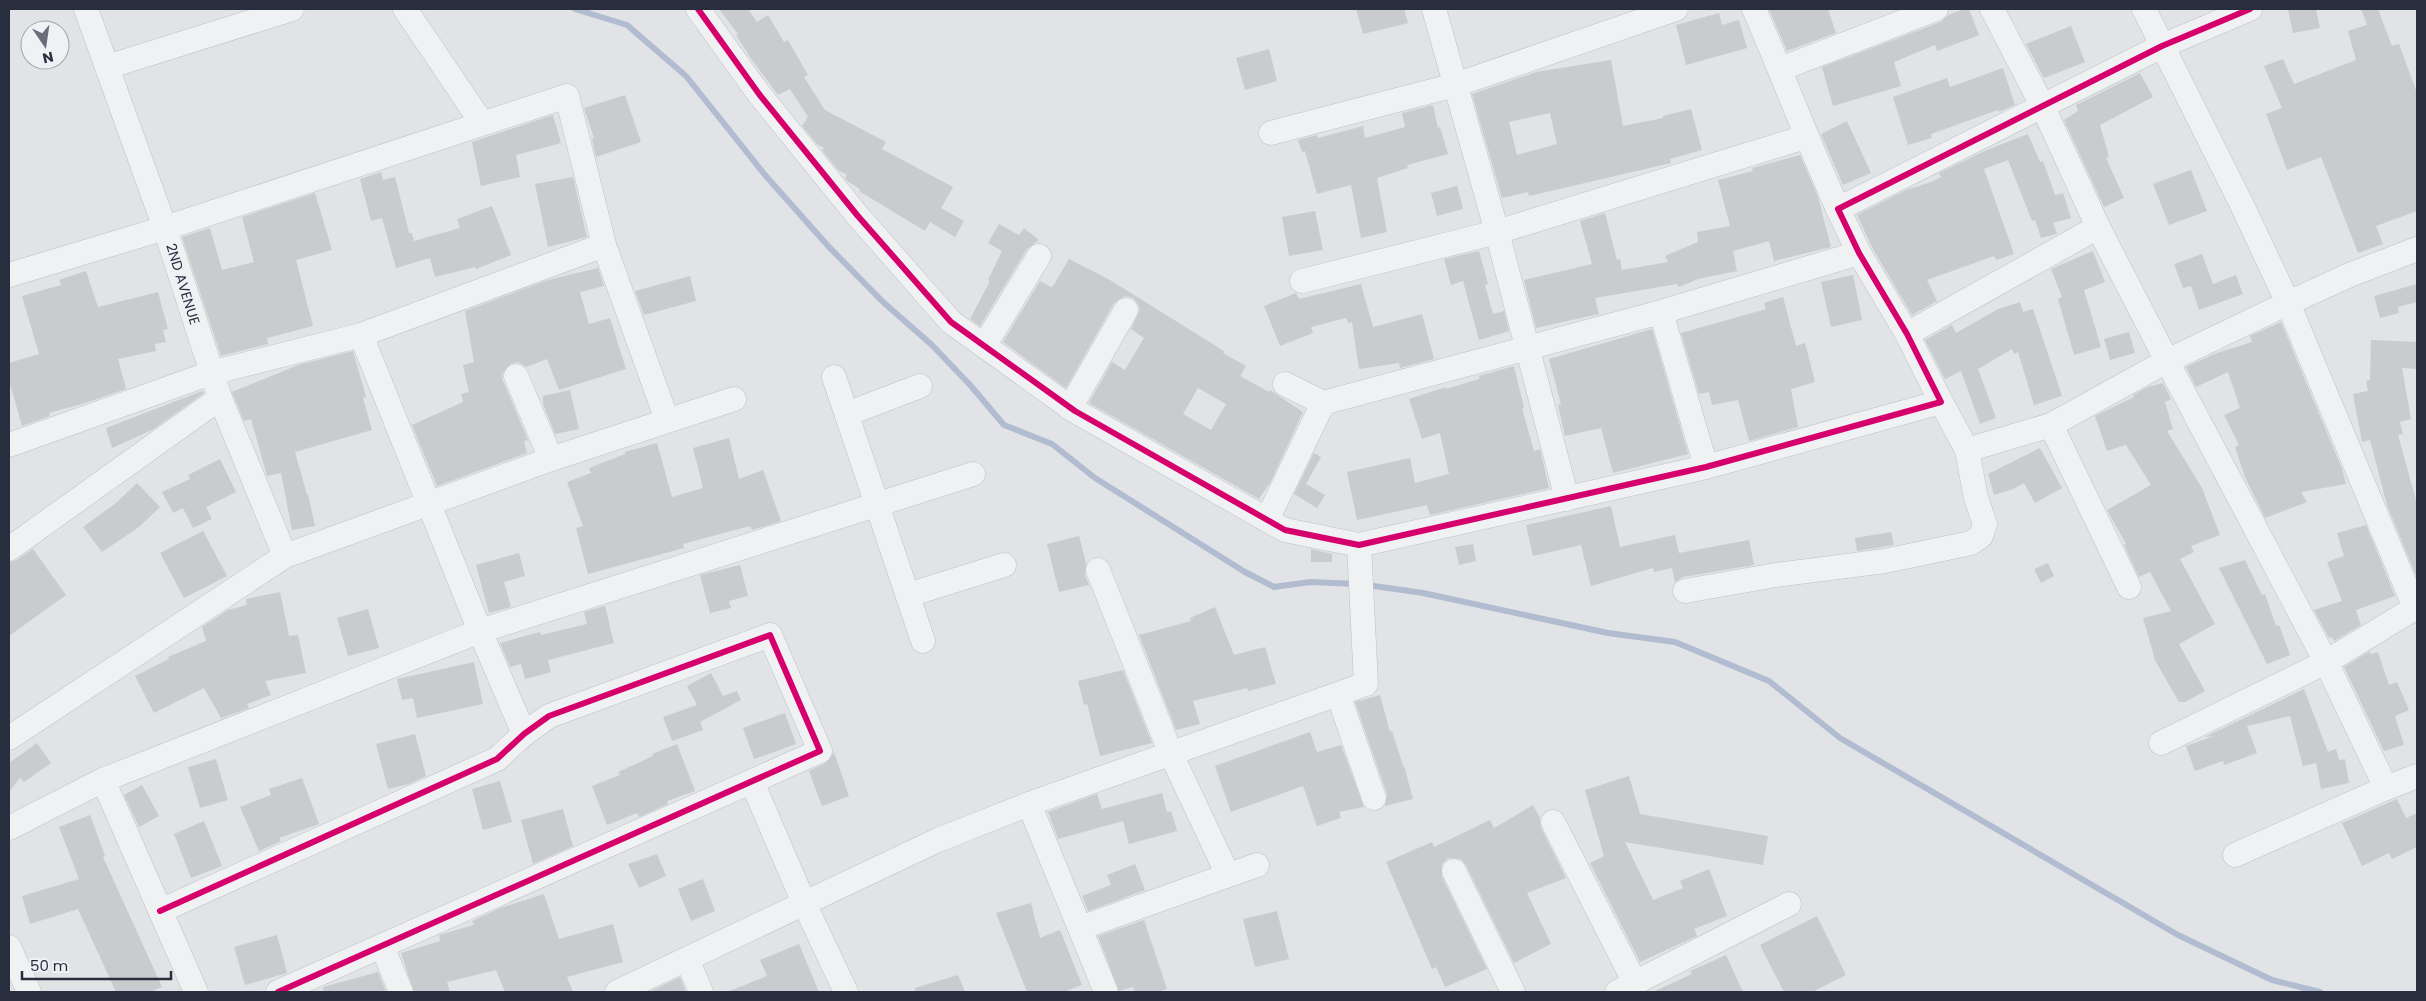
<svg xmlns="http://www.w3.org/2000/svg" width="2426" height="1001" font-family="Poppins,sans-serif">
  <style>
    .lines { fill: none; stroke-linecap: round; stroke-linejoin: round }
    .stream { stroke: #b1bcd0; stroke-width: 6 }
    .building { fill: #c9cbce; fill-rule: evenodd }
    .minor-casing { stroke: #bfc1c4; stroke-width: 25 }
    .minor { stroke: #f0f1f3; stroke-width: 24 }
    .cycleway-casing { stroke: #eff1f5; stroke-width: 9 }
    .cycleway { stroke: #d6006c; stroke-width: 6 }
    .labels { text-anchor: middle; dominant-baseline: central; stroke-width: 4; stroke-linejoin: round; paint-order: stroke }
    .street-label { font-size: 14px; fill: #292e3e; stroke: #eff1f5 }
  </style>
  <rect width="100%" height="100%" fill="#e1e3e6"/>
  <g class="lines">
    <g class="stream">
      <polyline points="575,9 627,25 686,76 765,175 829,247 883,302 932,345 971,386 1004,425 1052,444 1095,478 1245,572 1274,587 1310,582 1357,584"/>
      <polyline points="1367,585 1423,593 1608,633 1675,642 1769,681 1840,738 2178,935 2272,980 2320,992"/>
    </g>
  </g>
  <g class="building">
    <polygon points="719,9 748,9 757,22 768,15 784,42 788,40 808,75 804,77 825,110 886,142 882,149 953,187 941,208 964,221 955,237 930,222 925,231 859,191 860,189 847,181 845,178 847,175 838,170 822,150 824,148 817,144 802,126 808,117 790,89 778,95 750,57 736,35 738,34"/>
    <polygon points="1356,9 1404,9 1408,23 1363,34"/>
    <polygon points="1769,9 1828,9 1836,33 1787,51"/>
    <polygon points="1964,9 1969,9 1979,35 1937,51 1935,45 1894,62 1901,86 1833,106 1822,67 1941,22 1948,15"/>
    <polygon points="2288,9 2316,9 2320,28 2293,33"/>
    <polygon points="2361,9 2378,9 2392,46 2399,44 2417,93 2417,211 2376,226 2383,244 2358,253 2321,157 2287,170 2266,114 2282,108 2264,66 2283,59 2294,84 2356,60 2348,31 2367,25"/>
    <polygon points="1719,13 1722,25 1739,20 1747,48 1686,65 1676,25"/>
    <polygon points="2071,26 2085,62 2044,78 2026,44"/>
    <polygon points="1269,49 1277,81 1245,90 1236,58"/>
    <path d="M1611,60L1623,126L1663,118V116L1691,109L1702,150L1670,159L1671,163L1529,196L1528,192L1502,198L1472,94L1536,72ZM1550,113L1557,144L1517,155L1509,122Z"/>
    <polygon points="2003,68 2015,105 1999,112 1998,110 1931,134 1932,138 1908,145 1893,97 1947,78 1950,87"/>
    <polygon points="2140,73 2153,97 2100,125 2109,157 2106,158 2124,198 2104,207 2064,120 2078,111 2076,105"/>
    <polygon points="625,95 641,142 596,157 592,139 594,138 584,108"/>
    <polygon points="1433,105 1438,128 1440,127 1448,154 1407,165 1408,168 1377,178 1387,232 1361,238 1351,185 1317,194 1305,151 1302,152 1298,140 1317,135 1318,138 1363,126 1365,138 1405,127 1402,113"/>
    <polygon points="553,115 561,143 516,155 520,177 481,186 472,142"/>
    <polygon points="1847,121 1871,173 1843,185 1821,134"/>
    <polygon points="2028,134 2040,162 2043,161 2055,195 2063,193 2071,218 2053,223 2057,234 2041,238 2035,220 2032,221 2008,160 1984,169 2014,254 1996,260 1994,256 1927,280 1937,301 1912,315 1873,249 1857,215 1906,190 1931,182 1941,177 1939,173 1987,150"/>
    <polygon points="1800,155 1818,197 1831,247 1774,261 1769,241 1733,251 1737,271 1698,279 1679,287 1677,284 1595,298 1599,314 1536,328 1524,280 1592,264 1580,221 1605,213 1617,260 1620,259 1622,270 1668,262 1665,256 1698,242 1697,232 1730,226 1718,180 1753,171 1752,168"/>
    <polygon points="2191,170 2207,211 2169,225 2153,184"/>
    <polygon points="381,172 383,180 395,177 409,233 412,233 414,241 460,228 457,219 492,206 511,255 476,269 475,267 435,277 430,258 396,268 382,218 371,221 360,179"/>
    <polygon points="573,177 587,237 548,247 535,184"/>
    <polygon points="1457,186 1463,209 1437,216 1431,193"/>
    <polygon points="315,193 332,250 296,260 313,326 267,338 268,344 221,356 182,237 210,228 222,270 254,262 242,217"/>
    <polygon points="1315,211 1323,250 1289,256 1282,217"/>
    <polygon points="999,224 1019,235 1024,228 1039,240 1027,249 980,326 970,319 990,281 988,280 1002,251 988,243"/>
    <polygon points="1479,251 1488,284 1485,285 1493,314 1504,311 1509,331 1479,340 1463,281 1451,285 1444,259"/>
    <polygon points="2093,251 2105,282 2084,290 2101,347 2074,355 2058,299 2062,297 2051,269"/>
    <polygon points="2202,254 2213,284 2236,275 2243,294 2199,310 2191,286 2183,288 2174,264"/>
    <path d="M1069,259L1110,280L1224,351L1223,353L1246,366L1240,376L1269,392L1270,390L1303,412L1271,481L1259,499L1089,403L1112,362L1125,370L1144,338L1131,329L1140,310L1138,304L1133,298L1125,296L1114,303L1066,388L1003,342L1040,281L1051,287L1053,286ZM1198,388L1226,404L1211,430L1183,414Z"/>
    <polygon points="598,268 604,286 580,292 589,324 610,318 626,369 559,390 547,359 526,367 518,362 510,364 502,374 503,381 528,440 524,441 527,453 437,486 412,425 463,402 461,394 469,392 463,365 474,362 465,311 548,280"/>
    <polygon points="86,271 98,307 158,292 168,329 163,330 166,342 155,344 156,351 118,359 126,389 82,404 49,413 50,416 22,426 9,380 9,363 39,354 22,296 61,285 59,280"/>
    <polygon points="1853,275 1862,320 1831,327 1821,282"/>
    <polygon points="690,276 696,301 644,315 635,291"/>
    <polygon points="1361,284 1373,327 1422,314 1434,359 1400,368 1399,363 1359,369 1352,322 1348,323 1346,318 1311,327 1313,333 1280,346 1264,306 1296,293 1299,299"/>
    <polygon points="2417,284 2417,302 2398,307 2399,313 2380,318 2374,296"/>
    <polygon points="1783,297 1796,346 1805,343 1815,382 1791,389 1798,427 1749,441 1738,400 1712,405 1709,392 1699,394 1681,333 1766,309 1764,303"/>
    <polygon points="2020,302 2023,312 2033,309 2062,396 2034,405 2018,352 2014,354 2012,349 1978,369 1996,418 1980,424 1961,371 1945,379 1925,340 1952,325 1956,333 1998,309"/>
    <polygon points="2281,322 2342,469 2346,484 2301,492 2307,502 2265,518 2245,477 2235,447 2239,445 2224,415 2240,408 2228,372 2196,387 2186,367 2214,354 2252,342 2250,336"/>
    <polygon points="1652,329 1688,454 1613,473 1601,428 1565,436 1558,405 1561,404 1549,359"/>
    <polygon points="2129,332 2135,353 2110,360 2104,339"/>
    <polygon points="2371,340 2417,342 2417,369 2402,368 2411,419 2400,422 2403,434 2398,435 2417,504 2417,578 2387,505 2370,440 2362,442 2353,394 2368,391 2366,381 2370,380"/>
    <polygon points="353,351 366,397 363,398 372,430 295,452 307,495 308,494 315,526 292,530 281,473 267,476 251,419 244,421 232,392 298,365"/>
    <polygon points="1514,366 1524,408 1522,409 1534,451 1540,449 1549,488 1430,515 1427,505 1357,520 1347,472 1410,458 1415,483 1449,474 1440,433 1422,439 1409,399 1446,387 1446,389 1479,379 1479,376"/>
    <polygon points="2163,383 2171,399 2165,402 2173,429 2167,431 2202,488 2220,535 2191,546 2194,552 2180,559 2215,624 2179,644 2205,691 2185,702 2179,702 2155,660 2143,618 2171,611 2150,572 2139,577 2124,545 2126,544 2107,510 2151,485 2126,445 2107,451 2095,416 2134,397 2133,395 2148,387"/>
    <polygon points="570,390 579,429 555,434 543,404 543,396"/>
    <polygon points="202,391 204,393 152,430 112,448 106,428"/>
    <polygon points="729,438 739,479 763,470 781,521 752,530 750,526 683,544 684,548 588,574 576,528 583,526 567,482 591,473 589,468 625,454 625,452 657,443 672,497 703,488 693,448"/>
    <polygon points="2040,448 2062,488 2035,503 2024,483 2013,489 1994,495 1988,474"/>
    <polygon points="1314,453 1321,457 1306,484 1325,495 1317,508 1294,494"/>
    <polygon points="220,459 236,492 206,507 212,519 193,528 183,508 173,513 162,492 190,479 188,475"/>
    <polygon points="137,483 160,507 139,527 102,552 83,527 116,503"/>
    <polygon points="1611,506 1620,547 1675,535 1679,553 1749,540 1754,565 1683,577 1675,582 1672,568 1654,572 1653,568 1591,586 1581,545 1533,556 1526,525"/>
    <polygon points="2366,525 2395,596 2356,610 2361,625 2334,641 2332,637 2329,638 2314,610 2342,601 2327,562 2344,556 2337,533"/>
    <polygon points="203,531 227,576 184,598 160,553"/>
    <polygon points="1891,532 1894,545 1857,551 1855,538"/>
    <polygon points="1079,536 1086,563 1085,575 1089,585 1059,592 1047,544"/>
    <polygon points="1473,544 1476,561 1459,565 1455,547"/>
    <polygon points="33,549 66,595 9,636 9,562 17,560"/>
    <polygon points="1311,549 1332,554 1332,562 1311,562"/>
    <polygon points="519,553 525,576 504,582 511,607 489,613 476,565"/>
    <polygon points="2245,560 2262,595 2265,594 2276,626 2279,625 2290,655 2267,664 2219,568"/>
    <polygon points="2048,563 2054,576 2041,583 2034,569"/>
    <polygon points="740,565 748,596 729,601 731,608 710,613 700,575"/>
    <polygon points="280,592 289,636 298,635 306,673 265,681 271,695 247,704 249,708 221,718 204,688 154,713 135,676 169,659 168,657 206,641 202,627 228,610 247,605 246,599"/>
    <polygon points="605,606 614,643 548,660 551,672 525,679 521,664 510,667 500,643 540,632 541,635 587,624 584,612"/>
    <polygon points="1215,607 1234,655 1265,647 1276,684 1248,691 1247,688 1193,701 1200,724 1176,730 1139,635 1191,621 1190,618"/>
    <polygon points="368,609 379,648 348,656 337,618"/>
    <polygon points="2370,651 2371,654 2378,652 2389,685 2397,682 2409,710 2395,716 2404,745 2384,751 2344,667"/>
    <polygon points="474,662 483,704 417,718 413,698 402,700 397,679"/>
    <polygon points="1123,670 1152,743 1100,756 1087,704 1084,705 1078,681"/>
    <polygon points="711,673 723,696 737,691 741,700 700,722 703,730 672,741 663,717 697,705 687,686"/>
    <polygon points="2304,689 2328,752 2336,749 2339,760 2345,759 2349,783 2321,789 2316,763 2303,766 2290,716 2247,726 2257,753 2224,765 2223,761 2195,771 2186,746 2214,736 2205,737"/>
    <polygon points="1380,695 1390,732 1392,731 1403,766 1404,766 1413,799 1385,806 1387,794 1355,702"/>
    <polygon points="785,713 796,744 754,759 743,728"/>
    <polygon points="1310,732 1317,752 1341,745 1364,807 1339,812 1341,818 1317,826 1303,786 1231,812 1215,766"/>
    <polygon points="415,734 426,776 409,784 388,789 376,744"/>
    <polygon points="37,743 51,763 24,782 20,778 9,792 9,763"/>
    <polygon points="677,744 695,791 667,801 668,804 639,817 637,813 607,825 592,786 620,775 618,772 653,756 652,754"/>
    <polygon points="834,752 849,796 822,806 809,771 826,763"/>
    <polygon points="216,759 228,800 200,808 188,767"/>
    <polygon points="1629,776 1640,814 1768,836 1763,865 1625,842 1653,900 1683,888 1680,881 1709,869 1727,916 1694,929 1697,936 1640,962 1590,863 1604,856 1585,790"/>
    <polygon points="302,778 319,824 279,838 281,841 259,851 240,807 271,795 269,789"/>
    <polygon points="500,781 512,822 483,830 472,789"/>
    <polygon points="142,785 159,816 139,827 124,795"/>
    <polygon points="1162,793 1167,812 1171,811 1177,831 1129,844 1123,821 1058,839 1048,812 1097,794 1102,809"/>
    <polygon points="2397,799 2406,818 2417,813 2417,847 2392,859 2389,853 2362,866 2342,823"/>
    <polygon points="1533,805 1540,818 1541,828 1566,878 1527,893 1551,944 1514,963 1466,865 1461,859 1448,858 1442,864 1442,877 1487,969 1445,987 1436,967 1432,969 1386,862 1432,842 1434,847 1490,820 1494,828"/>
    <polygon points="563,809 573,846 533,864 521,820"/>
    <polygon points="90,815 105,856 103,857 162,987 150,992 116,992 78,909 30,924 22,896 79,879 59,827"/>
    <polygon points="204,821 222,866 191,878 174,834"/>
    <polygon points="657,854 666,876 639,888 628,864"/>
    <polygon points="1135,864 1145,890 1088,911 1082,896 1111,885 1107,875"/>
    <polygon points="703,879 715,911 691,921 678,889"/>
    <polygon points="544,894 559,939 613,924 623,962 567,977 573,992 505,992 496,970 447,982 450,992 414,992 401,953 440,941 439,935 474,925 472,921 500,908"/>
    <polygon points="1031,903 1040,938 1060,930 1082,985 1064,992 1027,992 996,913"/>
    <polygon points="1277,911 1289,959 1255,967 1243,919"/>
    <polygon points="1817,916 1846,975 1812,992 1784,992 1760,945"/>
    <polygon points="1144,920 1167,989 1157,992 1135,992 1133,987 1119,991 1098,936"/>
    <polygon points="277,935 287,973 245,985 234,947"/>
    <polygon points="799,944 819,992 727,992 767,976 760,960"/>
    <polygon points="1726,955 1743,992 1653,992 1692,974 1690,971"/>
    <polygon points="378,972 386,992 324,992 323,987"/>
    <polygon points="958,975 965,992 915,992 915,988"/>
    <polygon points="680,977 686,992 649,992"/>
  </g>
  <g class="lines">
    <defs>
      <g id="minor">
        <polyline points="86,9 165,228 220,398 285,556"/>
        <polyline points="405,9 482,123"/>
        <polyline points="698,9 759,94 857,215 951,322 1075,411 1285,530 1359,545 1706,467 1941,402 1907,334 1859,253 1838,209 2162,46 2250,9"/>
        <polyline points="1434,9 1497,232 1567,499"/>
        <path d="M1754,9C1783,75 1808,143 1838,209"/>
        <polyline points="2144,9 2242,205 2288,303 2167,361 2326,662 2386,788 2417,776"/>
        <polyline points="107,67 292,9"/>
        <polyline points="1780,69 1936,9"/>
        <polyline points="1271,133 1455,85 1676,9"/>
        <polyline points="9,275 165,228 567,96 604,245 667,420"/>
        <polyline points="1302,281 1497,232 1805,137"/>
        <polyline points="1661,312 1706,467"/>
        <polyline points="1907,334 2098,227"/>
        <polyline points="984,346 1039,256"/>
        <polyline points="516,376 551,459"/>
        <polyline points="834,377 923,641"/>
        <polyline points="1941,402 1967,450 2051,425 2167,361 2098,227 2043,107 1992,9"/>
        <polyline points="1323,403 1661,312 1859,253"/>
        <polyline points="1070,408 1126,310"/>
        <polyline points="847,414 920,386"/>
        <polyline points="2051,425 2129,587"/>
        <polyline points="9,445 211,373 361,335 604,245"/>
        <polyline points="1267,520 1323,403 1285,384"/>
        <polyline points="9,549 220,398"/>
        <polyline points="1098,570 1171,754 1228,875"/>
        <polyline points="1685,591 1776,575 1885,561 1971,543 1981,536 1985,524 1976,498 1967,450"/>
        <polyline points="908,595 1004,565"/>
        <polyline points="1338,694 1374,798"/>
        <polyline points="524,734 480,631 973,474"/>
        <polyline points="9,738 285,556 551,459 734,399"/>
        <polyline points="2161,743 2326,662 2415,608 2288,303 2352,274 2417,249"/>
        <polyline points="103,780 480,631 361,335"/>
        <polyline points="752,782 804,903 846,992"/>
        <polyline points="1029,804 1106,992"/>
        <polyline points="1553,822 1635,983"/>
        <polyline points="9,828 103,780 196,992"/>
        <polyline points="2235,855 2386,788"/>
        <polyline points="1454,871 1513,992"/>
        <polyline points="160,911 497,759 524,734 549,716 770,635 820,751 278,992"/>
        <polyline points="1080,928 1257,865"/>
        <polyline points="382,946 401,992"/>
        <polyline points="9,947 29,992"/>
        <polyline points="687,959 701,992"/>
        <polyline points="617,992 938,840 1029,804 1366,684 1359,545"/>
        <polyline points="1617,992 1789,904"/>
      </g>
    </defs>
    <use href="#minor" class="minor-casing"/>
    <use href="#minor" class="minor"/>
    <defs>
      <g id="cycleway">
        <polyline points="698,9 759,94 857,215 951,322 1075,411 1285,530 1359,545 1706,467 1941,402 1907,334 1859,253 1838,209 2162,46 2250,9"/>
        <polyline points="160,911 497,759 524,734 549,716 770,635 820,751 278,992"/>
      </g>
    </defs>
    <use href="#cycleway" class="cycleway-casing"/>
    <use href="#cycleway" class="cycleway"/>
  </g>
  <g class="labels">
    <g class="street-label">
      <text transform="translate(183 284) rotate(73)">2ND AVENUE</text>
    </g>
  </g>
  <rect width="2426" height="1001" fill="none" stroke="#292e3e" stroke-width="20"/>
  <g transform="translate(45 45) rotate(167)"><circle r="24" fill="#eff1f5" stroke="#a0a3ac"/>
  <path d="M0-4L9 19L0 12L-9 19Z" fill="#696d79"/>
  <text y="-8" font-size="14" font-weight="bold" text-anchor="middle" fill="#292e3e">N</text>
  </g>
  <path d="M22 971v8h149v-8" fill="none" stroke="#292e3e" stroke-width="2.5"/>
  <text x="30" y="971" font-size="15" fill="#292e3e" stroke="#eff1f5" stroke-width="4" paint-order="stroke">50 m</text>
</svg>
